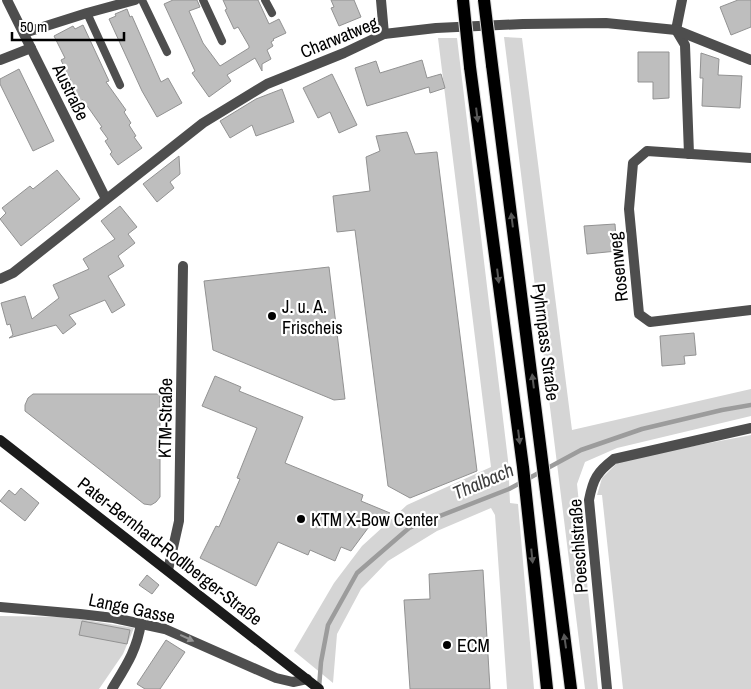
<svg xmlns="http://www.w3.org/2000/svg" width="751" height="689" font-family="'Archivo Narrow',sans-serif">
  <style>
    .green { fill: #d5d5d5 }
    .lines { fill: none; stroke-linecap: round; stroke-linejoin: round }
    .stream { stroke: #9c9c9c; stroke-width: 4.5 }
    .building { fill: #bebebe; stroke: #929292 }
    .primary-casing { stroke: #dbdbdb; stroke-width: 14 }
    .lane { stroke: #4e4e4e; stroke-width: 8 }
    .street { stroke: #4e4e4e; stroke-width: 10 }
    .secondary { stroke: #1b1b1b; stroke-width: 10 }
    .primary { stroke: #000; stroke-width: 12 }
    .primary-bridge-casing { stroke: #dbdbdb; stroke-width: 14; stroke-linecap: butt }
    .primary-bridge { stroke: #000; stroke-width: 12 }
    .oneway { fill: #595959 }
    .oneway2 { fill: #959595 }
    .poi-dot { fill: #000; stroke: #fff; stroke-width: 2 }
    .labels { text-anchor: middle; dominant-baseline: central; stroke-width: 4.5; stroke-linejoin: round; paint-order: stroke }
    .street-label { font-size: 18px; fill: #000; stroke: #fff }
    .poi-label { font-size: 18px; fill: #000; stroke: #fff; text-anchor: start }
    .water-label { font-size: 19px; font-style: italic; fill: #3d3d3d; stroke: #fff }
  </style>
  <rect width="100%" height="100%" fill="#fff"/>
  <g class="green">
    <polygon points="504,37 522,38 572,430 751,389 751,416 617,448 585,462 577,484 598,689 585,689"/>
    <polygon points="438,38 457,38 508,460 510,503 518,504 534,689 507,689 495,515 491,508 437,531 388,561 361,589 337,634 333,683 294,651 334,583 362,546 407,505 491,467"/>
    <polygon points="751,435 751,689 623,689 602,495 597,495 602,478 617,463 636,457"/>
    <polygon points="0,616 68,617 134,628 123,654 99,689 0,689"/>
  </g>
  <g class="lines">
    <polyline class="stream" points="319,688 321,662 328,625 357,573 409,528 509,489 581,450 642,429 722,410 751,405"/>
  </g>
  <g class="building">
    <polygon points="173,0 197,0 200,7 189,11 203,43 220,66 249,48 249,46 238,27 234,29 225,10 227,9 223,0 258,0 269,24 279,19 286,33 273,39 274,40 271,42 273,46 267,50 271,59 262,64 262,71 255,58 227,75 231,81 209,97 192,73 195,71 164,4"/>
    <polygon points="331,0 354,0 361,17 339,26 331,8 334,7"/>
    <polygon points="738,0 751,0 751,27 731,35 720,7"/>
    <polygon points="127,9 130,17 132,16 161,82 168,78 182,103 157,117 142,91 109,19 116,16 115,14"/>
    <polygon points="83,25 109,81 106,82 126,110 124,112 131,123 129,125 136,136 134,137 142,148 118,165 110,154 112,152 105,141 108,139 100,128 102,127 83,100 80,101 61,60 65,58 54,36 73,26 75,29"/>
    <polygon points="638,52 669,52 669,98 653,99 653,82 638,82"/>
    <polygon points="701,53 719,59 718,75 742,76 740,108 702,106 703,78 700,78"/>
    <polygon points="422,60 427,78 441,74 445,88 430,93 429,87 367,106 355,68 376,61 380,73"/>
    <polygon points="19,69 54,141 33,151 0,84 0,79"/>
    <polygon points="332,74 357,125 339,133 330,112 318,118 303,88"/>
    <polygon points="282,89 294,122 256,136 252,125 230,138 220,121 256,99"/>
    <polygon points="407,132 415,154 437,152 477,471 410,498 388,486 355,230 337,232 333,196 370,191 366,157 380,151 376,136"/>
    <polygon points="179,156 180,174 170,182 174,188 157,202 143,184"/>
    <polygon points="57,170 80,199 21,246 0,219 6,213 2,208 30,186 33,189"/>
    <polygon points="120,206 137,227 128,234 135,243 118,256 124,266 108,276 125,305 112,313 105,300 69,315 76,324 63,334 56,325 9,338 13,335 10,324 7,325 1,303 25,296 32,319 59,298 53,285 89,269 83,259 115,239 101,221"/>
    <polygon points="615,224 617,251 587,254 584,226"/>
    <polygon points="329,267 345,399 334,400 213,350 204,281"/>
    <polygon points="694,333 696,355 684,356 685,364 662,366 660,336"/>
    <polygon points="215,376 241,387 239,391 303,417 285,463 363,495 361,501 390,513 368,528 351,551 341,547 335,561 310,550 308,555 278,542 256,586 200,558 216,526 219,527 240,479 237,478 257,428 202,406"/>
    <polygon points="33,394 160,394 160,497 156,502 151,505 144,504 25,411 25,405 28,398"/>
    <polygon points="21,488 39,503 25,521 0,501 9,490 15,495"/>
    <polygon points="483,570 490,689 410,689 404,600 430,599 429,574"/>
    <polygon points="147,575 159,585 152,594 139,585"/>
    <polygon points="82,621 130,630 127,644 79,635"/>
    <polygon points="166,640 185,652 160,689 145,689 137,684"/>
  </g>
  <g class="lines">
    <defs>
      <g id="primary">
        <polyline points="492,65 571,689"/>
        <polyline points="470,67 523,467 547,689"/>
      </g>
    </defs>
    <use href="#primary" class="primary-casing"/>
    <g class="lane">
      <polyline points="142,0 167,52"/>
      <polyline points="203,0 222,41"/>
      <polyline points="265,0 272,13"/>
      <polyline points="87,13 120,85"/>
    </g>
    <g class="street">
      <polyline points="7,0 106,199"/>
      <polyline points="381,0 384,34"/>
      <polyline points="682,0 676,30 685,45 689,154"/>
      <polyline points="24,33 87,13 135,0"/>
      <polyline points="0,60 31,48"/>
      <polyline points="751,158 647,151 633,163 629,209 639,314 650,322 751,310"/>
      <polyline points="0,279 13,273 203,123 267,84 344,53 384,34 436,28 523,24 606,23 676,30 751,60"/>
      <polyline points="168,570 179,521 183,266"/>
      <polyline points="0,607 80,614 114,618 165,629 276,678 293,682 307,679"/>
      <path d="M112,689C126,666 137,650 141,623"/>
      <path d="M607,689L589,500C593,479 597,472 614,459L751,428"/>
    </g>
    <polyline class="secondary" points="0,440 319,689"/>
    <use href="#primary" class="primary"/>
    <defs>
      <g id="primary-bridge">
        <polyline points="463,0 470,67"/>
        <polyline points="484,0 492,65"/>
      </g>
    </defs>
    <use href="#primary-bridge" class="primary-bridge-casing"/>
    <use href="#primary-bridge" class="primary-bridge"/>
  </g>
  <defs><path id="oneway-solid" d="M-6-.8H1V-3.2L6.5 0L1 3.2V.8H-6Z" transform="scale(1.25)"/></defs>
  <g class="oneway">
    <use href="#oneway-solid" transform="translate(477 115) rotate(83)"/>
    <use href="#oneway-solid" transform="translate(512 220) rotate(-97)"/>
    <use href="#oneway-solid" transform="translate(498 276) rotate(83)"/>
    <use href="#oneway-solid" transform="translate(533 381) rotate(-97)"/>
    <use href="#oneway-solid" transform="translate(519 437) rotate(83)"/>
    <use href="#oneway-solid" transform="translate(532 556) rotate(84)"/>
    <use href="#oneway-solid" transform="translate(565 641) rotate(-98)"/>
  </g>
  <use class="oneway2" href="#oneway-solid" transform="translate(187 638) rotate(25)"/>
  <g class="poi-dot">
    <circle cx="272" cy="316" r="5"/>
    <circle cx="301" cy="519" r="5"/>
    <circle cx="447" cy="645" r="5"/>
  </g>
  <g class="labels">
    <g class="street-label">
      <text transform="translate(339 37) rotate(-22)">Charwatweg</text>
      <text transform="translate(71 92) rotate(64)">Austraße</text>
      <text transform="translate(618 267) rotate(-96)">Rosenweg</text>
      <text transform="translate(546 342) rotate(83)">Pyhrnpass Straße</text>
      <text transform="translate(165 418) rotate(-89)">KTM-Straße</text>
      <text transform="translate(578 546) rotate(-94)">Poeschlstraße</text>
      <text transform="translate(170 551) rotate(38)">Pater-Bernhard-Rodlberger-Straße</text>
      <text transform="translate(132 608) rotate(12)">Lange Gasse</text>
    </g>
    <g class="poi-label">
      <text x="282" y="306">J. u. A.<tspan x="282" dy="21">Frischeis</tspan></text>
      <text x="311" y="519">KTM X-Bow Center</text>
      <text x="457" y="645">ECM</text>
    </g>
    <g class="water-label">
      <text transform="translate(483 481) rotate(-23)">Thalbach</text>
    </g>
  </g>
  <path d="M12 32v8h112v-8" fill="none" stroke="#000000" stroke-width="2.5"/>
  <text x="20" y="32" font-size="15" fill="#000000" stroke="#ffffff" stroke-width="4" paint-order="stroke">50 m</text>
</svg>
